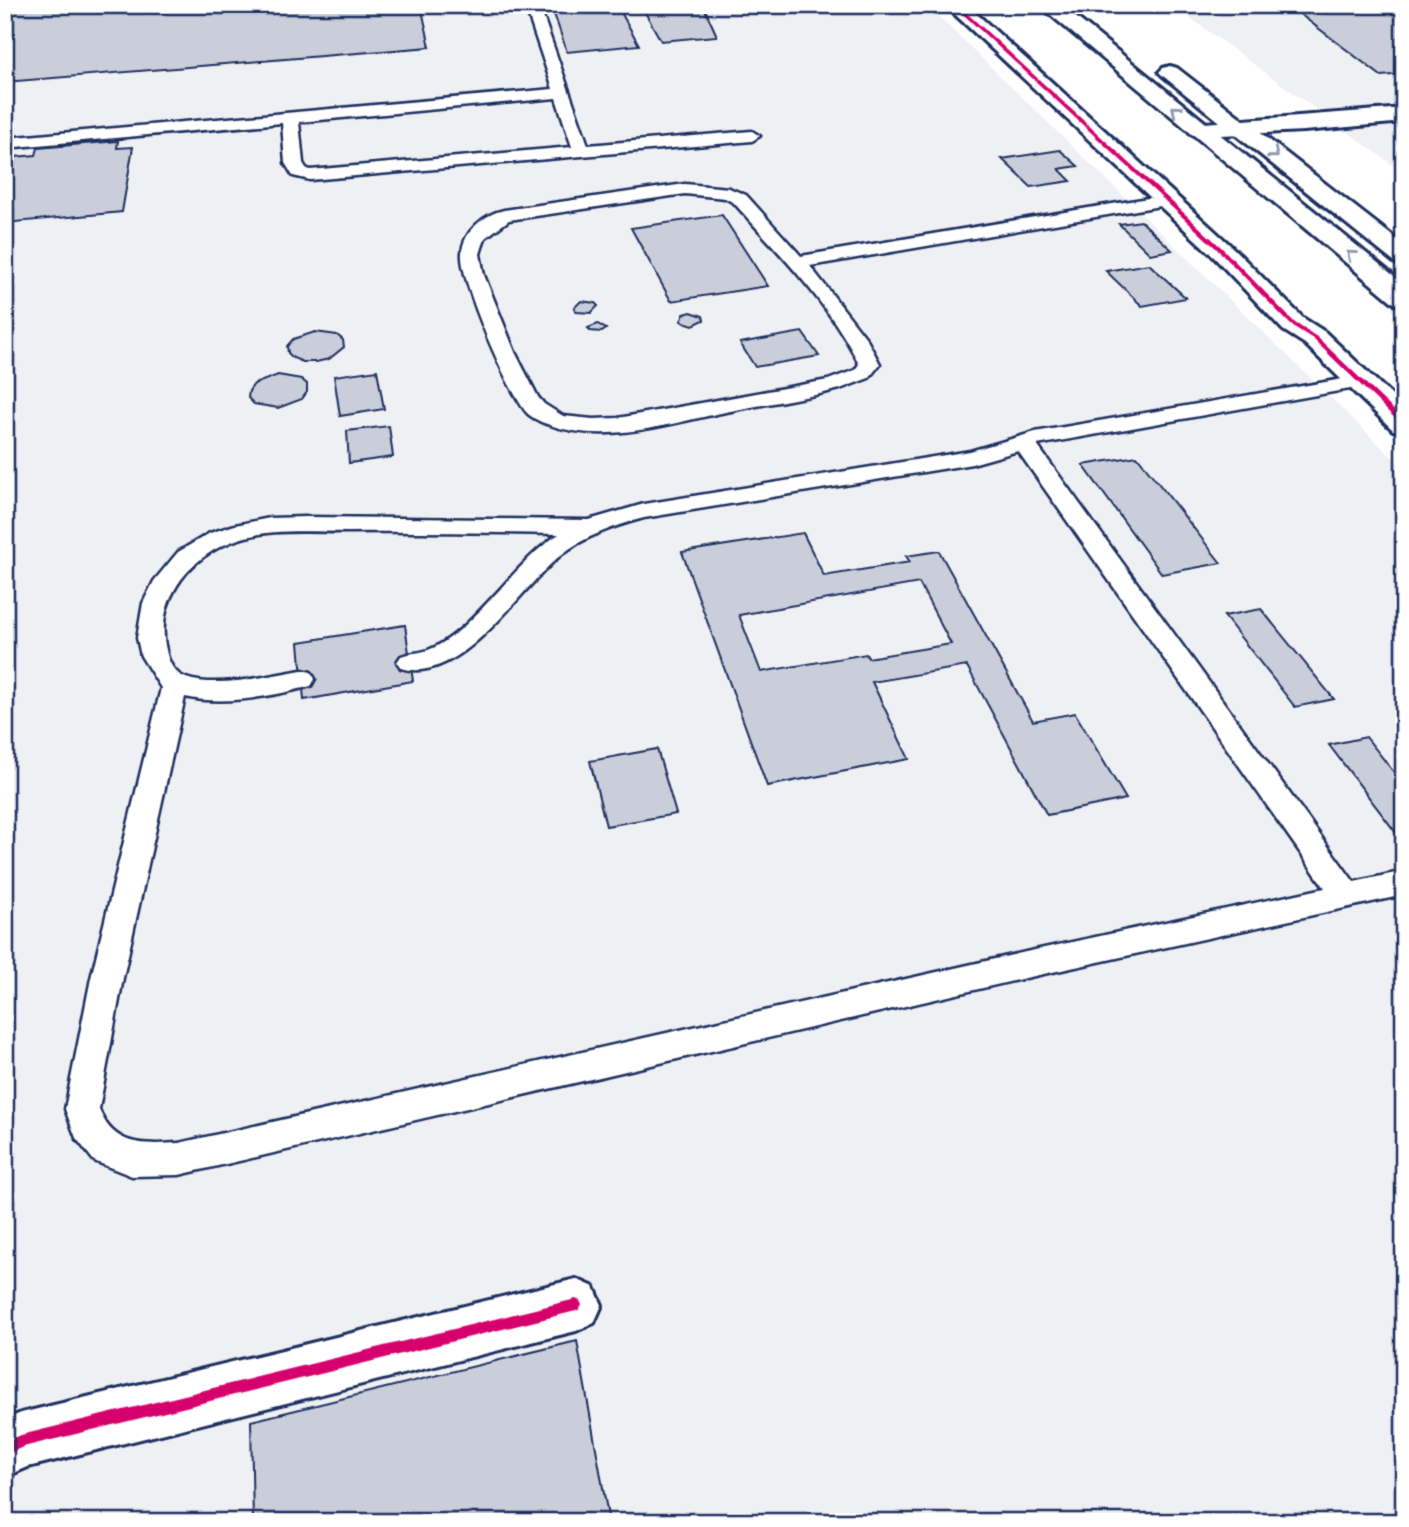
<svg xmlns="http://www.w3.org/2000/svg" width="1409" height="1527" font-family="Delius,sans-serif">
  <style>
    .built { fill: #eff0f4 }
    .building { fill: #caceda; stroke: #1b2f5e; stroke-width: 2; fill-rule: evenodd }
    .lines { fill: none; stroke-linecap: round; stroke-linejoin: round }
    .lane-casing { stroke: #1b2f5e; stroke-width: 5 }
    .street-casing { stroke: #1b2f5e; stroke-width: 6 }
    .secondary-casing { stroke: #1b2f5e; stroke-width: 6 }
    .lane { fill: #fff; fill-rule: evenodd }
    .street { fill: #fff; fill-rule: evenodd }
    .secondary { fill: #fff; fill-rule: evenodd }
    .cycleway-casing { stroke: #fff; stroke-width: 4 }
    .cycleway { fill: #d6006c; fill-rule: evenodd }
    .oneway { stroke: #8d97ae }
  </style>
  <rect width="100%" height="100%" fill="#fff"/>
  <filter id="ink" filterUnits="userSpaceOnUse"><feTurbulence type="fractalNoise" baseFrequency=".0143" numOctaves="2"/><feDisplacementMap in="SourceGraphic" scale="14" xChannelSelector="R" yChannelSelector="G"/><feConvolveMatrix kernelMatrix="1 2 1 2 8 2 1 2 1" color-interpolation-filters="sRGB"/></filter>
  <g filter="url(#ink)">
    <g class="built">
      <polygon points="5,5 927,5 1404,469 1404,1522 5,1522"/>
      <polygon points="1172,5 1404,5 1404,173"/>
    </g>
    <g class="building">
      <polygon points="5,5 421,5 430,47 5,82"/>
      <polygon points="551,5 617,5 639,45 567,52"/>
      <polygon points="641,5 703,5 717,36 661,41"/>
      <polygon points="1288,5 1404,5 1404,74 1381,76"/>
      <polygon points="118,141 117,148 133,147 122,212 5,223 5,158 36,155 38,148"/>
      <polygon points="1060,150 1078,166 1059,169 1071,181 1031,187 1002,159"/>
      <polygon points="722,215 768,286 671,301 631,228"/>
      <polygon points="1141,221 1172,250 1150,254 1119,224"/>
      <polygon points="1149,264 1186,298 1142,306 1106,271"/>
      <polygon points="581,301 595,303 598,306 591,313 577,312 574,308"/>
      <polygon points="691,312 703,316 704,320 693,325 681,321 684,314"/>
      <polygon points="598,324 606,329 602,332 590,331 588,328"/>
      <polygon points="315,332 337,335 343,340 344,347 329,359 316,362 303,362 293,358 288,353 287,346 293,339"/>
      <polygon points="802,332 819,356 755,367 740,343"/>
      <polygon points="377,370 384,409 340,416 334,376"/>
      <polygon points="278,375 301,379 307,384 307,392 302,399 278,408 254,404 248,398 249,391 254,384"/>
      <polygon points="389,426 393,457 349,463 347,431"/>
      <polygon points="1137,456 1221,563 1162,574 1083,465"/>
      <path d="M803,533L824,576L910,562L906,556L939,551L1033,721L1075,713L1126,799L1047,815L967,666L872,682L909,759L767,786L682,552ZM919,583L951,644L868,658L866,654L761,672L739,615Z"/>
      <polygon points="1261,609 1334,699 1295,707 1224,616"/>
      <polygon points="405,625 413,681 304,700 299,642"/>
      <polygon points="1366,737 1404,785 1404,832 1397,834 1329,745"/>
      <polygon points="657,749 676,814 606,826 590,761"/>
      <polygon points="577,1341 609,1522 253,1522 251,1421"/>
    </g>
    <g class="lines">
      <defs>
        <g id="lane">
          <path d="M525,5H539L588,145L752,131L760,136L752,141L310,180L293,176L285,163L282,123L5,148V138L553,89ZM556,98L572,147L310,170L306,168L303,163L299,122Z"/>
          <path d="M685,184L729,188L746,195L801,256L1166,195L1175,200L1166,205L810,266L866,338L880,364L869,378L840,389C806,398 771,403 736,410C676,421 607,447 547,424C540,422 533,418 528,414C509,394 459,279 462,253C463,231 485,214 504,210ZM685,194L725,198L734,203C778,252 830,304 859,364L855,370L828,380L618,418L593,419L563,416L544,404L538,397L515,352L484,275L480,254L485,238L509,220Z"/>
          <path d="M1360,376L1367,378L1371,382L1367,386L1037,445L1354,882L1404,871V895L1030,977L179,1175L132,1176L94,1161L76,1138L65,1109L91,978L161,688L141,656L137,638L143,603L154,581L178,552L210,533L235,525L270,518L306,517L589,520L644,504L970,451L1035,432ZM1018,451L1325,888L1030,951L179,1143C144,1145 113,1147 99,1109L123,978L185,697C224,706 274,696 311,686L315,679L311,672L302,670C270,675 218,689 186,678C174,674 168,661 166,650C155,604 185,562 226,544C263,527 308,532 347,532C418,531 488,533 559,534C515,561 472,634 428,650C419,653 409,653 401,656L397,662L401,668C461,686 520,588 561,555C585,536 614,526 644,518L972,464Z"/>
        </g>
        <g id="street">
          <polygon points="945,5 967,5 1229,244 1303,318 1325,332 1404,407 1404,433 1393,430 1305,344 1283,330 1211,254"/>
          <polygon points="1404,108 1404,122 1304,131 1199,136 1191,134 1188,129 1191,124"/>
          <polygon points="576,1279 594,1287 602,1305 594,1323 576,1331 28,1467 5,1477 5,1420 21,1413"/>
        </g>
        <g id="secondary">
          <polygon points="1039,5 1061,5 1404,284 1404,306 1395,304"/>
          <polygon points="1170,66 1177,68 1404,245 1404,266 1395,263 1163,76 1159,72 1163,68"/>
        </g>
      </defs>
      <use href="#lane" class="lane-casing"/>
      <use href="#street" class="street-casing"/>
      <use href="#secondary" class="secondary-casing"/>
      <use href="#lane" class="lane"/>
      <use href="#street" class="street"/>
      <use href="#secondary" class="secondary"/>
      <defs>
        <g id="cycleway">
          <polygon points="953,5 958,5 1222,248 1295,323 1317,337 1404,420 1404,426 1402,425 1313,339 1291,325 1218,250"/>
          <polygon points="576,1299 580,1301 582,1305 580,1309 576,1311 23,1447 5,1455 5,1442 21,1435"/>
        </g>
      </defs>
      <use href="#cycleway" class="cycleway-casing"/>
      <use href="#cycleway" class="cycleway"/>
    </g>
    <defs><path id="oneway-chevron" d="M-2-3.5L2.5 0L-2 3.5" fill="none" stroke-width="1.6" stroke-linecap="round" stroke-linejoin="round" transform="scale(1.75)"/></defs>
    <g class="oneway">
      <use href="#oneway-chevron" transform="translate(1176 110) rotate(-140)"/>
      <use href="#oneway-chevron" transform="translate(1274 154) rotate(39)"/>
      <use href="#oneway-chevron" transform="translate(1351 255) rotate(-140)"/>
    </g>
  </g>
  <rect width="1409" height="1527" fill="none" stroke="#fff" stroke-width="28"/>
  <rect x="14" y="14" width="1381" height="1499" fill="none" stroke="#1b2f5e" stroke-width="2.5" filter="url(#ink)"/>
</svg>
